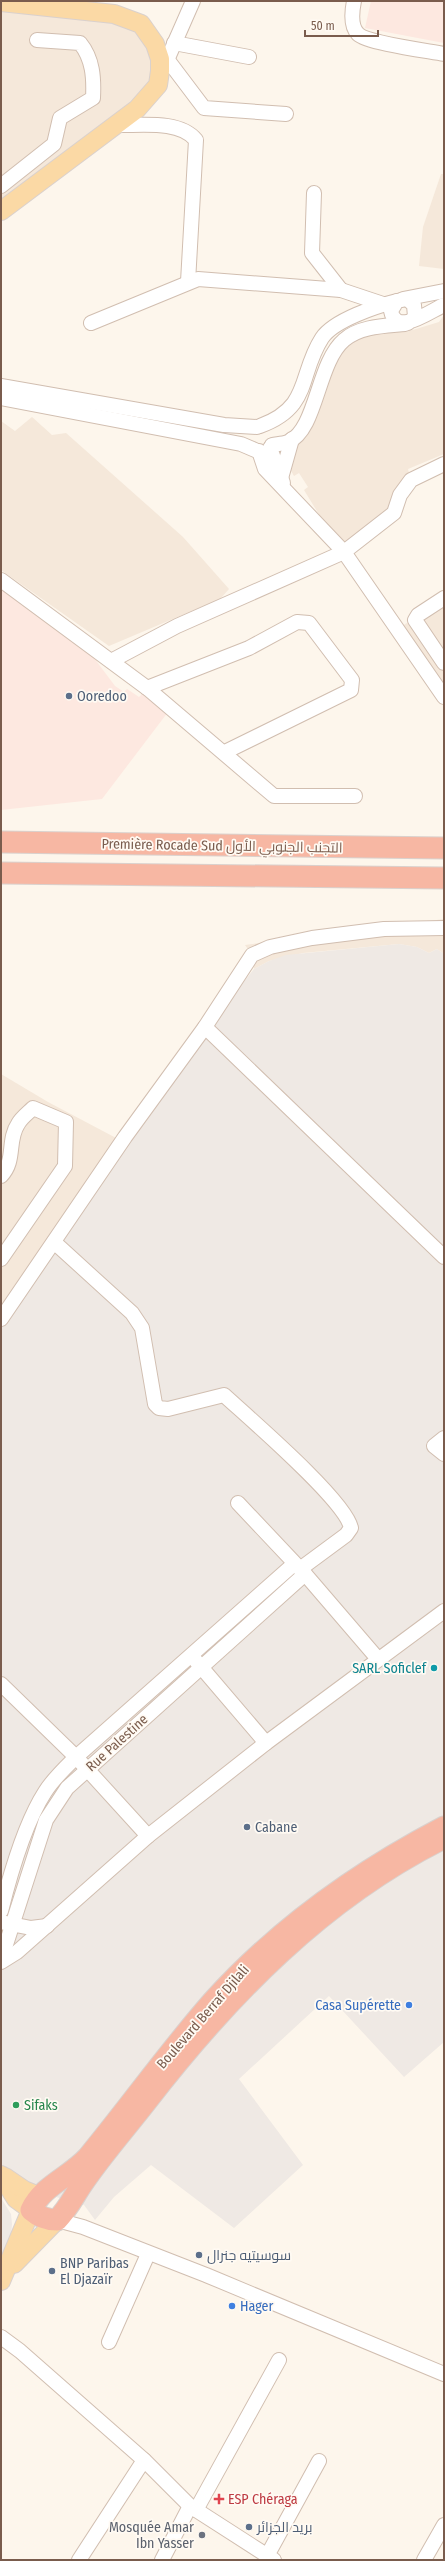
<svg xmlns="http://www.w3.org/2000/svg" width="445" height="2561" font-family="'Fira Sans Condensed',Cairo,sans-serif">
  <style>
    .residential { fill: #f5e8da }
    .commercial { fill: #fde8e0 }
    .industrial { fill: #efe9e4 }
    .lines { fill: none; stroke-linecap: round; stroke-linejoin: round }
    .minor-casing { stroke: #d1beb0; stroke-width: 16 }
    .major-casing { stroke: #dad1cd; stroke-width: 20 }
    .highway-casing { stroke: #dad1cd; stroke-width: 23 }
    .minor { stroke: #fff; stroke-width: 14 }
    .major { stroke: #fbd9a5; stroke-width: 18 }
    .highway { stroke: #f7b7a3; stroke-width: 21 }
    .service-dot { fill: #5c6f8a; stroke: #fffaf3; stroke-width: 1.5 }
    .culture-dot { fill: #0f9aa8; stroke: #fffaf3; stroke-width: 1.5 }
    .shop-dot { fill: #3f7fe0; stroke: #fffaf3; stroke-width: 1.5 }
    .leisure-dot { fill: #2e9e5b; stroke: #fffaf3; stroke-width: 1.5 }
    .health-dot { fill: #e0444e; stroke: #fffaf3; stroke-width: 1.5 }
    .worship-dot { fill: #6b7280; stroke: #fffaf3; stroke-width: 1.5 }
    .labels { text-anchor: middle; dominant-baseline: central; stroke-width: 3.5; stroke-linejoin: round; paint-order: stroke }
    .service-label { font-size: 14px; fill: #4e5e75; stroke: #fffaf3; text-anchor: start }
    .street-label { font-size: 14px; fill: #7a5c4d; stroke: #fffaf3 }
    .culture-label { font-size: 14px; fill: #0d838f; stroke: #fffaf3; text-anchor: end }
    .shop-label { font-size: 14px; fill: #366cbe; stroke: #fffaf3; text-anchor: end }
    .leisure-label { font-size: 14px; fill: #27864d; stroke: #fffaf3; text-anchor: start }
    .health-label { font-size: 14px; fill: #be3a42; stroke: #fffaf3; text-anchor: start }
    .worship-label { font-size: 14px; fill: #5b616d; stroke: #fffaf3; text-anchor: end }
  </style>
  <rect width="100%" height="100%" fill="#fdf6ec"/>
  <g class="residential">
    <polygon points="1,1 114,14 155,44 158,85 1,212"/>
    <polygon points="441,174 444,174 444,269 419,266 423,227"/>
    <polygon points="444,315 444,454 408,469 411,480 397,507 339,547 304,490 308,487 299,473 294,476 290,469 293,451 344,343 377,332 406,332 439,322"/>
    <polygon points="32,417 52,435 66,433 183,537 229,589 220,599 109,646 1,570 1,421 15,431"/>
    <polygon points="444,600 444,699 394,631"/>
    <polygon points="444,919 444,954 437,949 429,953 417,947 399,944 303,953 269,961 254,969 252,955 245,945"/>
    <polygon points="1,1074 48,1102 118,1139 1,1311"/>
  </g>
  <g class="commercial">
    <polygon points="371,1 444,1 444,43 365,28"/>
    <polygon points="1,583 91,654 115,686 124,692 127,689 139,697 142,694 168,712 102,799 1,810"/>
  </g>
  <g class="industrial">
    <polygon points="399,944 417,947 429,953 437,949 444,954 444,2042 404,2077 329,1996 239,2079 303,2165 234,2228 151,2165 114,2197 95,2220 84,2205 28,2189 11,2178 1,2164 1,1311 118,1139 254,969 269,961 286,955"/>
    <polygon points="1,2198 11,2214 12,2224 11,2235 1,2261"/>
  </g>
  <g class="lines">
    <defs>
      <g id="minor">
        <path d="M354,1C352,11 350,26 358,34C367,43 429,51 444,54"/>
        <polyline points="174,43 249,57"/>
        <polyline points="167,59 204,108 286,114"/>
        <polyline points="164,67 193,1"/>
        <path d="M115,125C138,126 179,119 196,140L188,282"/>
        <path d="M1,186L54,144L60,118L93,98C94,78 93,59 80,43L37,40"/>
        <polyline points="314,193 312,253 341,290"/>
        <polyline points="403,299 444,291"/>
        <polyline points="91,323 198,279 341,290 383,304"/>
        <path d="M408,323L415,317L414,305L407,299L397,301L391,311C396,337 430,311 444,305"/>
        <polyline points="1,386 224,425 257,427"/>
        <polyline points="1,398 241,444 255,450"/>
        <path d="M260,426C312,407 298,375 322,338C334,320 377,306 397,301"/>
        <path d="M272,445C277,444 283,444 288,442C317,430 317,363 344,340C360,326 385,326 405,324"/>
        <polyline points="270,448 283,483"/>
        <polyline points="259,451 265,469 344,552 444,697"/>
        <polyline points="281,478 292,439"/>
        <polyline points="1,580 147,688 274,796 355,796"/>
        <polyline points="444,598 418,615 415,620 444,663"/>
        <polyline points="111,661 177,626 344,552 394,513 400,495 411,480 444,464"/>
        <polyline points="147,688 249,648 297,622 309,623 352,680 351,690 225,752"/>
        <polyline points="205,1027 444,1257"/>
        <path d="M1,1176C16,1161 7,1140 18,1124C21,1118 28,1113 33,1108L66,1122L65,1166L1,1259"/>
        <path d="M54,1242L132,1313L142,1328L155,1404L159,1408L168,1409L224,1395C249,1418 346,1501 351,1528L346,1535L300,1569"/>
        <polyline points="1,1319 125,1137 205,1027 252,955 270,947 312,938 384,929 444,928"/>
        <polyline points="444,1438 434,1446 444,1454"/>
        <polyline points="238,1503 305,1574 378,1659"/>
        <polyline points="196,1661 266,1743"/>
        <polyline points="1,1684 76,1757 148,1836"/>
        <path d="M1,1911C10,1875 25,1823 45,1792C53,1779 65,1768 76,1757L294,1564"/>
        <polyline points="1,1922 31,1928 47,1926"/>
        <polyline points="1,1960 46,1820 67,1788 305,1574"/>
        <polyline points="1,1962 17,1952 148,1836 266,1743 444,1611"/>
        <polyline points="57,2220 83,2227 206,2275 444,2374"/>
        <polyline points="1,2337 20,2351 144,2460 190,2506 274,2560"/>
        <polyline points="109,2342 148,2254"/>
        <polyline points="196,2510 279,2360"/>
        <polyline points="267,2556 319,2461"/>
        <polyline points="79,2560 144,2460"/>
        <polyline points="162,2560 190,2506"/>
        <polyline points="424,2560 444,2525"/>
      </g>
      <g id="major">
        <polyline points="1,2 114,14 141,24 155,44 160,59 160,71 158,85 137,109 1,211"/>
        <polyline points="1,2175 16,2199 31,2210 1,2281"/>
        <polyline points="5,2177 24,2190 39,2196"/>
        <polyline points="14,2264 57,2220"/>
      </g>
      <g id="highway">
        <polyline points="1,842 444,848"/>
        <polyline points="1,873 444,878"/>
        <path d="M444,1827C358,1872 278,1929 213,2001C169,2051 130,2106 88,2157C70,2177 43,2185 31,2210C39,2217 47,2220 57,2220C68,2209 74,2196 83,2183C102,2155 125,2129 146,2102C228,1996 323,1898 444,1838"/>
      </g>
    </defs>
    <use href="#minor" class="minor-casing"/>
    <use href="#major" class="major-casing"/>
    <use href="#highway" class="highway-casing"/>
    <use href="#minor" class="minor"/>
    <use href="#major" class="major"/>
    <use href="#highway" class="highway"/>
  </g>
  <g class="service-dot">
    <circle cx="69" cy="696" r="4"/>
    <circle cx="247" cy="1827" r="4"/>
    <circle cx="199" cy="2255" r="4"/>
    <circle cx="52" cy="2271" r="4"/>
    <circle cx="249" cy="2527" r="4"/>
  </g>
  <circle class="culture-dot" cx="434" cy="1668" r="4"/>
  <g class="shop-dot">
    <circle cx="409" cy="2005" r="4"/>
    <circle cx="232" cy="2306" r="4"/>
  </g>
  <circle class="leisure-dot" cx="16" cy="2105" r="4"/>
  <path class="health-dot" d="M217 2493h4v4h4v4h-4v4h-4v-4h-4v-4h4z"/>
  <circle class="worship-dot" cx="202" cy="2535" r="4"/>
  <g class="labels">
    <g class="service-label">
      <text x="77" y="696">Ooredoo</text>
      <text x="255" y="1827">Cabane</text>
      <text x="207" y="2255">سوسيتيه جنرال</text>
      <text x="60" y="2263">BNP Paribas<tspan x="60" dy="16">El Djazaïr</tspan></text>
      <text x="257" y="2527">بريد الجزائر</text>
    </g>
    <g class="street-label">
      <text transform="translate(222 846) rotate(1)">Première Rocade Sud التجنب الجنوبي الأول</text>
      <text transform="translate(117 1743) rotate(-42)">Rue Palestine</text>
      <text transform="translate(203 2017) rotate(-49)">Boulevard Berraf Djilali</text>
    </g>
    <g class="culture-label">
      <text x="426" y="1668">SARL Soficlef</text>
    </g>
    <g class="shop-label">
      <text x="401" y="2005">Casa Supérette</text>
      <text x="240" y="2306" text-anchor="start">Hager</text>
    </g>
    <g class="leisure-label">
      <text x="24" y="2105">Sifaks</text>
    </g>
    <g class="health-label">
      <text x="228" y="2499">ESP Chéraga</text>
    </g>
    <g class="worship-label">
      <text x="194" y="2527">Mosquée Amar<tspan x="194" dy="16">Ibn Yasser</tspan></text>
    </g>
  </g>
  <rect width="445" height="2561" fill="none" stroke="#7a5c4d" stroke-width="4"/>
  <path d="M305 30v6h73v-6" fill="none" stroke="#7a5c4d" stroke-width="2"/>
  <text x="311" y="30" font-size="12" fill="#7a5c4d" stroke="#fffaf3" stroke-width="3" paint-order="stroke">50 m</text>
</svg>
